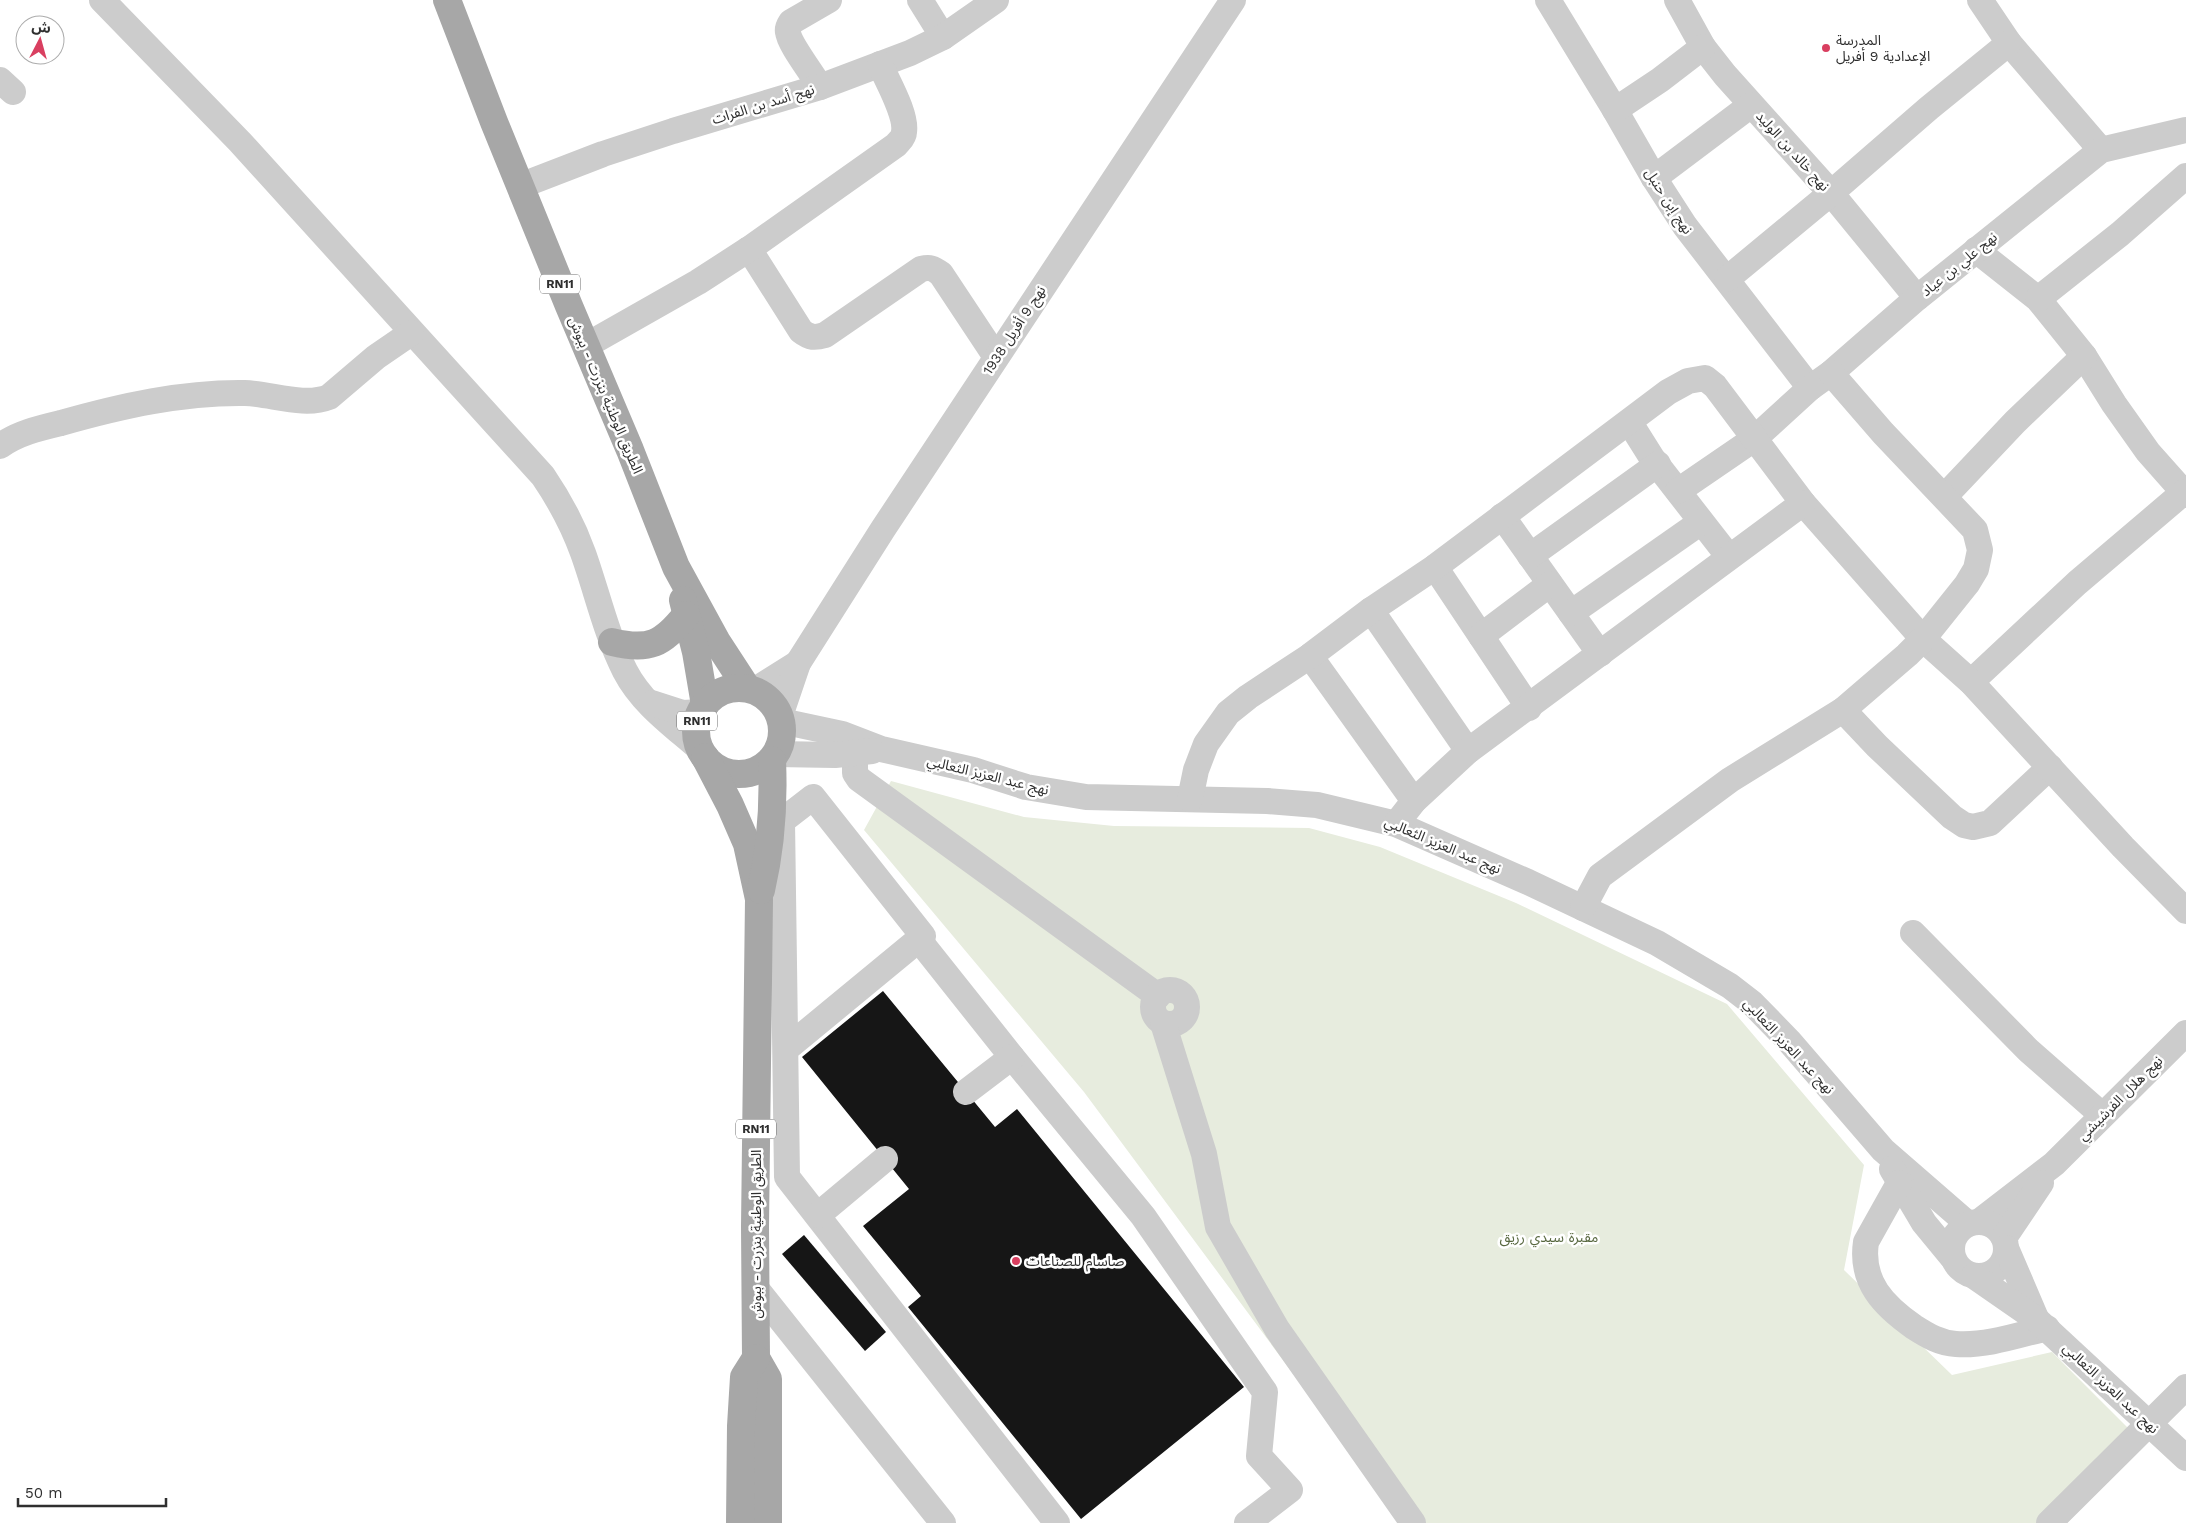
<svg xmlns="http://www.w3.org/2000/svg" width="2186" height="1523" font-family="'Work Sans','Noto Sans Arabic',sans-serif">
  <style>
    .green { fill: #e7ecde }
    .building { fill: #161616 }
    .lines { fill: none; stroke-linecap: round; stroke-linejoin: round }
    .minor { stroke: #ccc; stroke-width: 26 }
    .major { stroke: #a7a7a7; stroke-width: 28 }
    .poi-dot { fill: #d93f60; stroke: #fff; stroke-width: 2 }
    .labels { text-anchor: middle; dominant-baseline: central; stroke-width: 5; stroke-linejoin: round; paint-order: stroke }
    .shield { fill: #fff; stroke: #6d6d6d; stroke-width: 1 }
    .shield-label { font-size: 12px; font-weight: bold; fill: #2f2f2f }
    .poi-label { font-size: 14px; fill: #2f2f2f; stroke: #fff; text-anchor: start }
    .street-label { font-size: 14px; fill: #2f2f2f; stroke: #fff }
    .park-label { font-size: 14px; fill: #586840; stroke: #fff }
  </style>
  <rect width="100%" height="100%" fill="#fff"/>
  <polygon class="green" points="891,781 1024,817 1114,826 1309,828 1380,847 1516,903 1727,1004 1864,1165 1844,1270 1952,1375 2052,1352 2128,1428 2039,1523 1402,1523 1340,1437 1084,1092 864,830"/>
  <g class="building">
    <polygon points="883,991 995,1127 1017,1109 1244,1387 1081,1519 908,1307 921,1296 863,1226 909,1189 802,1057"/>
    <polygon points="804,1235 886,1332 865,1351 782,1254"/>
  </g>
  <g class="lines">
    <g class="minor">
      <path d="M102,0L240,142L543,476C560,501 573,525 583,553C597,592 606,634 625,671C642,704 674,726 701,750"/>
      <polyline points="920,0 943,37"/>
      <polyline points="1548,0 1615,110 1654,178 1685,226 1810,388"/>
      <polyline points="1677,0 1703,47 1725,75 1831,193 1917,298"/>
      <polyline points="1980,0 2009,43 2101,150"/>
      <polyline points="0,80 13,92"/>
      <path d="M820,87C813,74 789,44 788,32C787,28 789,25 791,22L829,0"/>
      <polyline points="1615,110 1660,80 1703,47"/>
      <polyline points="1654,178 1751,105"/>
      <polyline points="520,186 603,154 673,131 820,87 910,53 943,37 996,0"/>
      <path d="M749,249L801,331C810,338 815,338 825,335L921,269C930,267 933,268 941,274L996,357"/>
      <polyline points="1976,250 2038,299 2084,356 2114,404 2148,452 2186,495"/>
      <polyline points="1727,279 1831,193 1929,108 2009,43"/>
      <polyline points="2038,299 2120,234 2186,176"/>
      <path d="M587,345L698,282L749,249L896,145C899,141 904,138 904,132C907,114 887,81 880,64"/>
      <polyline points="1630,423 1652,458 1729,557"/>
      <path d="M0,446C18,433 40,428 61,423C121,406 183,392 245,393C272,394 304,407 329,397L376,357L411,333"/>
      <polyline points="1678,491 1754,439 1810,388 1831,373 1917,298 2101,150 2186,130"/>
      <polyline points="1945,496 2015,422 2084,356"/>
      <polyline points="1502,516 1600,654"/>
      <polyline points="1530,556 1658,464"/>
      <polyline points="1435,567 1529,708"/>
      <polyline points="1371,610 1468,751"/>
      <polyline points="1571,613 1701,522"/>
      <polyline points="1481,636 1550,584"/>
      <polyline points="1310,656 1414,801"/>
      <polyline points="1971,682 2077,583 2184,492"/>
      <polyline points="755,690 798,663"/>
      <polyline points="652,703 683,713 701,712"/>
      <polyline points="1843,710 1877,746 1952,817 1964,825 1973,827 1990,823 2050,767"/>
      <polyline points="780,716 798,663 883,529 1233,0"/>
      <polyline points="781,721 842,734 881,749 973,770 1026,787 1086,797 1267,801 1317,805 1396,824 1528,882 1657,943 1730,986 1752,1003 1789,1041 1883,1150 1967,1223"/>
      <polyline points="855,753 855,773 859,779 1158,996"/>
      <polyline points="776,754 835,755 872,751"/>
      <polyline points="1190,799 1196,770 1206,744 1228,713 1248,697 1310,656 1371,610 1435,567 1668,392 1688,381 1705,378 1715,386 1803,503 1923,639 1971,682 2123,847 2186,911"/>
      <polyline points="1396,824 1414,801 1468,751 1803,503"/>
      <polyline points="1583,908 1600,876 1730,780 1843,710 1907,655 1923,639 1967,584 1976,569 1980,550 1975,530 1883,433 1831,373"/>
      <polyline points="1913,933 2028,1050 2102,1115"/>
      <polyline points="919,940 1012,1057 1143,1216 1265,1392 1259,1456 1290,1490 1247,1523"/>
      <circle cx="1170" cy="1007" r="17"/>
      <polyline points="1163,1023 1204,1154 1218,1227 1277,1329 1413,1523"/>
      <polyline points="786,1049 923,936 813,797 782,821 787,1177 1057,1523"/>
      <polyline points="966,1092 1012,1057"/>
      <polyline points="1892,1169 1924,1223 1952,1257"/>
      <path d="M1899,1183L1866,1242C1860,1282 1884,1306 1914,1327C1928,1336 1940,1343 1956,1344C1987,1346 2018,1335 2047,1328"/>
      <polyline points="818,1215 885,1159"/>
      <polyline points="1980,1221 2054,1164 2186,1033"/>
      <circle cx="1979" cy="1249" r="27"/>
      <polyline points="2004,1238 2041,1183"/>
      <polyline points="2006,1248 2036,1318"/>
      <polyline points="1974,1276 2036,1319 2186,1458"/>
      <polyline points="755,1287 943,1523"/>
      <polyline points="2049,1523 2186,1387"/>
    </g>
    <g class="major">
      <polyline points="447,0 494,122 569,306 630,450 676,567 717,642 747,688"/>
      <polyline points="683,600 696,652 705,705"/>
      <path d="M612,642C649,651 663,644 686,615"/>
      <circle cx="739" cy="731" r="43"/>
      <polyline points="705,757 730,805 747,844 759,899 755,1227 756,1358 768,1379 768,1523"/>
      <path d="M761,890C771,847 774,805 772,760"/>
      <polyline points="740,1523 741,1426 744,1377 756,1358"/>
    </g>
  </g>
  <g class="poi-dot">
    <circle cx="1826" cy="48" r="5"/>
    <circle cx="1016" cy="1261" r="5"/>
  </g>
  <g class="labels">
    <g class="shield">
      <rect x="540" y="274.5" width="40" height="19" rx="4"/>
      <rect x="677" y="711.5" width="40" height="19" rx="4"/>
      <rect x="736" y="1119.5" width="40" height="19" rx="4"/>
    </g>
    <g class="shield-label">
      <text x="560" y="284">RN11</text>
      <text x="697" y="721">RN11</text>
      <text x="756" y="1129">RN11</text>
    </g>
    <g class="poi-label">
      <text x="1836" y="40">المدرسة<tspan x="1836" dy="16">الإعدادية 9 أفريل</tspan></text>
      <text x="1026" y="1261">صاسام للصناعات</text>
    </g>
    <g class="street-label">
      <text transform="translate(763 104) rotate(-17)">نهج أسد بن الفرات</text>
      <text transform="translate(1793 151) rotate(48)">نهج خالد بن الوليد</text>
      <text transform="translate(1669 201) rotate(57)">نهج إبن حنبل</text>
      <text transform="translate(1959 264) rotate(-39)">نهج علي بن عياد</text>
      <text transform="translate(1014 330) rotate(-57)">نهج 9 أفريل 1938</text>
      <text transform="translate(606 395) rotate(67)">الطريق الوطنية بنزرت - ببوش</text>
      <text transform="translate(988 775) rotate(14)">نهج عبد العزيز الثعالبي</text>
      <text transform="translate(1443 845) rotate(23)">نهج عبد العزيز الثعالبي</text>
      <text transform="translate(1789 1046) rotate(47)">نهج عبد العزيز الثعالبي</text>
      <text transform="translate(2120 1098) rotate(-45)">نهج هلال الفرشيشي</text>
      <text transform="translate(756 1234) rotate(-90)">الطريق الوطنية بنزرت - ببوش</text>
      <text transform="translate(2111 1388) rotate(43)">نهج عبد العزيز الثعالبي</text>
    </g>
    <g class="park-label">
      <text x="1549" y="1237">مقبرة سيدي رزيق</text>
    </g>
  </g>
  <g transform="translate(40 40) rotate(6)"><circle r="24" fill="#ffffff" stroke="#acacac"/>
  <path d="M0-4L9 19L0 12L-9 19Z" fill="#d93f60"/>
  <text y="-8" font-size="14" font-weight="bold" text-anchor="middle" fill="#2f2f2f">ش</text>
  </g>
  <path d="M18 1498v8h148v-8" fill="none" stroke="#2f2f2f" stroke-width="2.5"/>
  <text x="25" y="1498" font-size="15" fill="#2f2f2f" stroke="#ffffff" stroke-width="4" paint-order="stroke">50 m</text>
</svg>
